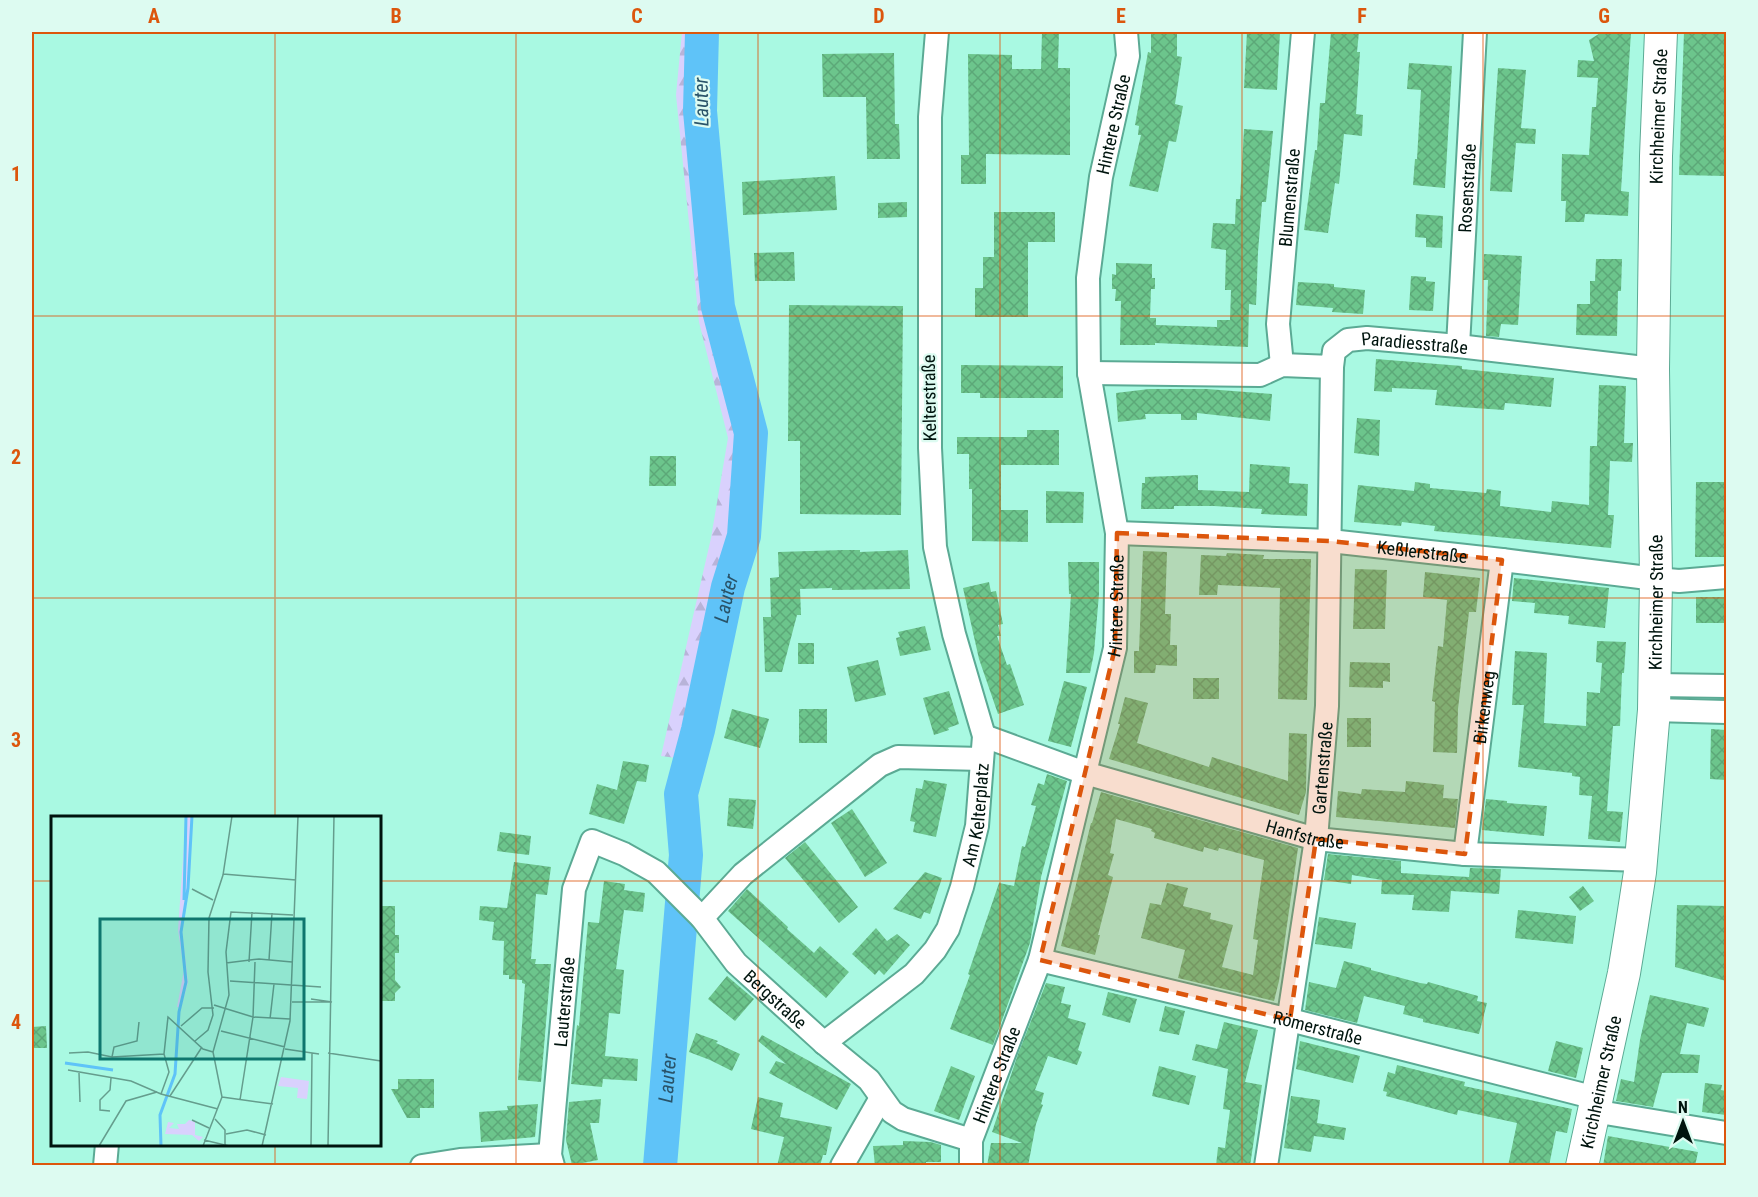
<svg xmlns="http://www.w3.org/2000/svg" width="1758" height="1197" font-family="'Roboto Condensed',sans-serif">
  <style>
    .forest { fill: url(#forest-firs) }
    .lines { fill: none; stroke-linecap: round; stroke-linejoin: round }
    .river { stroke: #5fc3f8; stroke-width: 34 }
    .building { fill: url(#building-cross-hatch) }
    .street-casing { stroke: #5baa94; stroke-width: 26 }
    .secondary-casing { stroke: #5baa94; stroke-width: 34 }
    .street { stroke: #fff; stroke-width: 22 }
    .secondary { stroke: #fff; stroke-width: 32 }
    .marked { fill: #dc560c; fill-opacity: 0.2; stroke: #dc560c; stroke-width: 4.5; stroke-dasharray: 12 8; stroke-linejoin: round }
    .grid { fill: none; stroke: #dc560c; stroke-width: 1.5; stroke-opacity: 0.55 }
    .labels { text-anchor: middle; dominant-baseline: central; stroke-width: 4.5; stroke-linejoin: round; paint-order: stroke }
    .street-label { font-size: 18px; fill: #00140e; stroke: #ddfbf1 }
    .water-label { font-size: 20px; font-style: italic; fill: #295369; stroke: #ddfbf1 }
    .inset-river { fill: none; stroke: #5fc3f8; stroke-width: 3 }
    .inset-road { fill: none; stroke: #659d8d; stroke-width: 1.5 }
    .view { fill: #0f766e; fill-opacity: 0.15; stroke: #0f766e; stroke-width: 3 }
    .inset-edge { fill: none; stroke: #00140e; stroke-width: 3 }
    .neatline { fill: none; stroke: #dc560c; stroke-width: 2 }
    .grid-label { font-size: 20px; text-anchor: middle; font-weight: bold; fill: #dc560c }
  </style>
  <defs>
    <pattern id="forest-firs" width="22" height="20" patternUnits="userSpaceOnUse" patternTransform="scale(1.5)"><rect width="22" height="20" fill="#d9d1fd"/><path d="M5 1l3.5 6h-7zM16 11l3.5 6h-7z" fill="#b8b3d8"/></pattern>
    <pattern id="building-cross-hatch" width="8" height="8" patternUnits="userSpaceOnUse" patternTransform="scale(1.5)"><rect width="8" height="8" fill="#6cc58c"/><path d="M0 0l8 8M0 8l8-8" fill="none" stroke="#5ca878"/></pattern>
  </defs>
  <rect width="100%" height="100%" fill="#a9f9e2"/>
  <polygon class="forest" points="682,32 711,32 709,112 727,307 762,434 756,536 699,761 661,756 711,538 728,438 699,322 676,95"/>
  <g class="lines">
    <path class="river" id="s1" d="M660,1166L686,855L681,794L698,730L728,587L744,536L751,433L718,307L700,111L702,32"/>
  </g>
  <g class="building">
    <polygon points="1042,32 1059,32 1058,68 1070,68 1070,155 986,154 986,184 961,184 961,155 969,155 968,54 1012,55 1012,69 1041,69"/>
    <polygon points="1151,32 1177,32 1177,56 1182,57 1175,104 1183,106 1176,142 1169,141 1158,192 1129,186 1141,135 1138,135 1139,126 1135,125 1148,52 1151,53"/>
    <polygon points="1247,32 1280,32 1277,90 1244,88"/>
    <polygon points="1331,32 1359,32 1357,52 1360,52 1356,114 1363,115 1362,136 1344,134 1339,184 1335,183 1328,233 1304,230 1315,150 1317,150 1320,103 1325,103"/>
    <polygon points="1602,32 1631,32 1621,191 1629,192 1628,216 1585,214 1584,222 1565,222 1566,201 1561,201 1562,154 1589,155 1592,107 1596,107 1598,78 1577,77 1578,60 1594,61 1589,40"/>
    <polygon points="1684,32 1726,32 1726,176 1679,175"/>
    <polygon points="894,53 895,124 899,124 900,159 867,159 866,97 823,97 822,54"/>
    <polygon points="1409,63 1452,66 1445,188 1413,185 1415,159 1417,159 1421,90 1407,89"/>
    <polygon points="1498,68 1526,70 1521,128 1536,129 1535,144 1516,143 1512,192 1490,191"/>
    <polygon points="1244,129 1273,131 1266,202 1262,202 1258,252 1256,305 1249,304 1248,347 1155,343 1155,345 1120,345 1121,301 1115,301 1116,289 1112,289 1112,274 1116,275 1116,263 1152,264 1152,278 1155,278 1155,289 1151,289 1150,318 1156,318 1156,325 1217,327 1217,320 1230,320 1231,290 1225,290 1226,250 1211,248 1213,223 1235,224 1236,199 1240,199"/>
    <polygon points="835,176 837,210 743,215 742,182"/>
    <polygon points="907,202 907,217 878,218 878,203"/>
    <polygon points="994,212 1055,212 1055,242 1028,242 1028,317 975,317 975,288 983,288 983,257 994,257"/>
    <polygon points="1416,214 1443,216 1442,248 1426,247 1426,238 1415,237"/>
    <polygon points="794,252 795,281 755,281 754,253"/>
    <polygon points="1484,254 1522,256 1518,325 1501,324 1499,337 1486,336 1488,280 1483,280"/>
    <polygon points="1596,259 1622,259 1621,291 1618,291 1617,336 1576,335 1577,304 1590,304 1590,281 1595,281"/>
    <polygon points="1411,276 1426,277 1426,281 1435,282 1433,311 1409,310"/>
    <polygon points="1298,282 1334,284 1334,287 1365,290 1363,314 1332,312 1333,308 1296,305"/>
    <polygon points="789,305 903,306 901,515 800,514 800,441 788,441"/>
    <polygon points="1376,359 1462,366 1462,369 1554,378 1551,407 1505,403 1504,410 1459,407 1435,405 1437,390 1392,388 1392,392 1374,391"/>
    <polygon points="961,365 1063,366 1063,398 980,398 980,393 961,393"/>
    <polygon points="1599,385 1626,386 1624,443 1633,443 1632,462 1610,461 1608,515 1614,515 1611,548 1434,531 1435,526 1402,522 1401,526 1354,522 1358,485 1414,491 1415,482 1430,484 1430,488 1486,493 1487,489 1501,491 1500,506 1551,512 1552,501 1589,505 1590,446 1597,446"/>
    <polygon points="1149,389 1207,389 1272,394 1270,421 1197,413 1197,420 1181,420 1181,414 1145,414 1146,419 1118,422 1116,393"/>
    <polygon points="1357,418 1380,420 1379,456 1354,453"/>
    <polygon points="1027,430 1059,430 1059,465 1001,465 1001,510 1028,510 1028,542 972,541 972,489 969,489 969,454 957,454 957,437 1027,437"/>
    <polygon points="650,456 676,456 676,486 649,486"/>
    <polygon points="1250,464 1290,467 1289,483 1308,484 1307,516 1261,514 1262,509 1214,506 1174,506 1174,509 1141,509 1142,483 1145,483 1145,477 1198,475 1198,490 1249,492"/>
    <polygon points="1696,482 1726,482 1726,557 1695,557"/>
    <polygon points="1046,491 1084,492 1083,523 1046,523"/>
    <polygon points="843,550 860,550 860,552 908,550 910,589 832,590 832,588 800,589 801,615 797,615 782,672 765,672 763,617 771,617 770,578 779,577 778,552"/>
    <polygon points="1143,551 1167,552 1165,614 1171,614 1170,645 1177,645 1177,666 1156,665 1155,673 1134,673 1134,651 1139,651"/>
    <polygon points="1227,553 1264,555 1263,559 1311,559 1307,700 1278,699 1280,588 1218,585 1217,595 1199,595 1201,555 1226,556"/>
    <polygon points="1068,562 1099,562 1099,594 1094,653 1090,673 1066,673 1071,594 1069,594"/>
    <polygon points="1355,569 1387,570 1385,629 1353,629"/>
    <polygon points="1425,572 1480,578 1476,612 1469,612 1458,709 1457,753 1433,752 1435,702 1432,701 1438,646 1443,647 1447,600 1423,597"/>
    <polygon points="1514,578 1609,588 1605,628 1568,624 1569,616 1534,613 1535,603 1512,601"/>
    <polygon points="989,582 991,592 996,591 1003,624 998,625 1001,636 997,636 1007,665 1010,664 1024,705 998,714 979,659 963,588"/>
    <rect x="1696" y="597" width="30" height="26"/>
    <polygon points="925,626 931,650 900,656 896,638 900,637 898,632"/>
    <polygon points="1597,641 1626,642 1624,673 1622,673 1620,726 1613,726 1607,811 1623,812 1620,842 1588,839 1592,796 1579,795 1580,777 1572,776 1572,773 1518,767 1524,705 1512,705 1515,651 1547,653 1544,723 1586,726 1587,692 1600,693 1602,663 1596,662"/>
    <rect x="798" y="643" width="16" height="21"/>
    <polygon points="878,660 886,695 855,702 847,667"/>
    <polygon points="1350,662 1390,663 1390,682 1383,681 1383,688 1349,687"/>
    <rect x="1193" y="678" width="26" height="21"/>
    <polygon points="1064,681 1087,687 1071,747 1048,741"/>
    <polygon points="949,691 959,724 948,728 949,730 934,735 923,698"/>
    <polygon points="1125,697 1148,703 1137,743 1209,767 1212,757 1288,781 1289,733 1307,734 1306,792 1299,815 1109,759 1120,724 1118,724"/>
    <polygon points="732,709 769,719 760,748 724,738"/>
    <rect x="799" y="709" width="28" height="34"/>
    <rect x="1347" y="718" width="24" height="29"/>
    <polygon points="1711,729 1726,730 1726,780 1710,779"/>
    <polygon points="623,761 649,765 646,782 637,781 624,824 589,814 597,784 617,790"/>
    <polygon points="1047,774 1067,781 1041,877 1030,943 993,1045 950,1029 970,975 968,974 999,883 1014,886 1022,846 1025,847 1036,806 1031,805 1038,783 1044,785"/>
    <polygon points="924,780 947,784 936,837 913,832 915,822 910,821 916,788 922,789"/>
    <polygon points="1406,781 1444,785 1443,798 1458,799 1455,828 1336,817 1338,791 1361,794 1362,789 1405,792"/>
    <polygon points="1101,792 1298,848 1279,981 1274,1001 1178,978 1185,950 1141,938 1150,903 1161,905 1167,883 1188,888 1183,906 1211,913 1210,919 1233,925 1222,967 1253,975 1258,940 1253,939 1264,860 1219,848 1218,851 1204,847 1203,852 1154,838 1155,833 1151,831 1152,829 1116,819 1110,853 1114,854 1108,875 1113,877 1098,935 1100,935 1095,955 1061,946 1091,823 1092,823"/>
    <polygon points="729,798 756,800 753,829 727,826"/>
    <polygon points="1486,799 1507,801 1507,803 1547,806 1544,836 1482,830"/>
    <polygon points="852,809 887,863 865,877 831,823"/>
    <polygon points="500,832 531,836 529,855 497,851"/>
    <polygon points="805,842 858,907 839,923 785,858"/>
    <polygon points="1328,854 1401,861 1401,873 1469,877 1470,868 1501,869 1499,894 1451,891 1449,912 1412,910 1414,895 1381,894 1382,880 1352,875 1351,884 1324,880"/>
    <polygon points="514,862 551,867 547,895 536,894 531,959 536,959 535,964 551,964 541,1082 518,1080 525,984 522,983 522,980 509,979 509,975 503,975 504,941 492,940 494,922 479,920 480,906 507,908"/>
    <polygon points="925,872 942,878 930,914 924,912 921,919 893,909"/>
    <polygon points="604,881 625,884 624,890 645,893 643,912 624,910 616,969 624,970 620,1014 609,1013 605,1056 638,1059 637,1081 603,1079 602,1087 571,1084 577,1025 579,1026 588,922 599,923"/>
    <polygon points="1583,886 1594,901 1580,911 1569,897"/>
    <polygon points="747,889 788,927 787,929 814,953 820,946 849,972 826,998 728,911"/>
    <polygon points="1677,905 1726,906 1726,981 1675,967"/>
    <polygon points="380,906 395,906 395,935 399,935 399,953 395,953 395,980 401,987 395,993 395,1001 380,1001"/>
    <polygon points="1518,910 1576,916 1573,944 1515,938"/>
    <polygon points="1319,917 1356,923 1352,949 1315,944"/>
    <polygon points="876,928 887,941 897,934 910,945 884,975 879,970 875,975 852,954"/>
    <polygon points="1344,961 1371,968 1371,970 1420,983 1427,984 1428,982 1478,996 1477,1001 1487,1003 1479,1034 1423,1022 1423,1019 1403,1014 1405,1006 1364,996 1357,1023 1305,1010 1309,982 1336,988"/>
    <polygon points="727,976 754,999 735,1021 708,999"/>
    <polygon points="1046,983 1065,987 1061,1003 1071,1005 1068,1018 1086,1023 1078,1050 1082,1052 1077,1065 1048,1056 1035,1090 1044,1093 1041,1104 1043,1105 1036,1124 1028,1166 987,1166 991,1143 1022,1143 992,1132 1018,1054"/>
    <polygon points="1108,992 1137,999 1130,1023 1102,1015"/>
    <polygon points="1650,995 1709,1008 1704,1027 1687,1023 1680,1054 1700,1055 1698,1073 1662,1073 1653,1107 1616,1101 1621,1079 1634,1082 1640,1040"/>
    <polygon points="1165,1006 1185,1011 1179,1035 1159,1031"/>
    <polygon points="1224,1022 1258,1030 1245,1082 1262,1085 1250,1166 1216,1166 1218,1147 1225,1148 1230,1110 1223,1109 1228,1069 1192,1060 1196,1044 1217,1049"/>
    <polygon points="46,1026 47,1048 32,1048 32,1027"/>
    <polygon points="696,1033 718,1041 716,1043 740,1054 732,1071 710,1060 689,1052"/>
    <polygon points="762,1035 851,1084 837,1110 769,1073 776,1061 786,1064 758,1041"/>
    <polygon points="1300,1041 1360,1056 1353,1083 1296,1069"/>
    <polygon points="1556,1041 1583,1048 1576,1078 1548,1071"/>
    <polygon points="1397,1065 1465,1082 1464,1086 1572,1109 1567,1133 1556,1131 1549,1166 1508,1166 1517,1123 1458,1110 1457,1115 1386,1096 1387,1092 1383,1091 1388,1072 1395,1074"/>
    <polygon points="951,1066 975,1076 959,1120 934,1111"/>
    <polygon points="1159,1066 1196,1076 1189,1105 1152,1096"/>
    <polygon points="398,1079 434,1079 434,1108 420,1108 420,1118 407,1118 391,1089 398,1089"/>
    <polygon points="1705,1083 1722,1085 1721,1090 1726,1091 1726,1115 1702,1112"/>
    <polygon points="1291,1096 1320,1100 1317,1123 1346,1128 1344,1140 1314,1136 1311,1152 1284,1148"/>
    <polygon points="758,1097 783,1103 780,1117 832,1127 826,1155 823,1155 820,1166 777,1166 784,1137 751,1129"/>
    <polygon points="601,1099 599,1123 590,1123 598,1160 572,1165 566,1140 569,1102"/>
    <polygon points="538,1104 535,1137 481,1142 479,1112 508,1110 507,1106"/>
    <polygon points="1608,1136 1698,1152 1695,1166 1603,1166"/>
    <polygon points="903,1141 931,1142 941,1145 941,1162 926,1162 926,1166 875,1166 873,1146 903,1145"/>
  </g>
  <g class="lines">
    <defs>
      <g id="street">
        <path id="s2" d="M1458,346L1475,32"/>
        <path id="s3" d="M1282,365L1278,324L1303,32"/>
        <path id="s4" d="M1089,373L1260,375L1282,365L1332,367L1334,351L1348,340L1367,338L1458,346L1653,369"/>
        <path id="s5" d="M1117,533L1330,541L1502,560L1656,579L1679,581L1726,577"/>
        <polyline points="1656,685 1726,686"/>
        <polyline points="1654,710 1726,712"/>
        <path id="s6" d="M984,736L1085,773L1316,839L1465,854L1641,860"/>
        <path id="s7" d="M1465,854L1502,560"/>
        <polyline points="702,918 743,874 880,765 898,757 982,759"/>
        <path id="s8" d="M1040,960L1290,1020L1596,1098"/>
        <path id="s9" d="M824,1043L914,974L935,950L948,929L962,887L977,826L984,736L954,634L935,547L930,448V117L937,32"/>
        <polyline points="1593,1111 1726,1133"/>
        <polyline points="105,1166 107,1144"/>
        <polyline points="422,1166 460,1160 550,1155"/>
        <path id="s10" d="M553,1166L550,1155L574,889L592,841L624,854L656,872L702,918L736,963L824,1043L869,1080L892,1112L903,1119L971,1140"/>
        <polyline points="842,1166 881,1098"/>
        <path id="s11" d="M971,1166V1140L1040,960L1115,648L1117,533L1089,373L1088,278L1101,177L1128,56L1126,32"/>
        <path id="s12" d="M1266,1166L1316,839L1327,706L1332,367"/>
      </g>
      <g id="secondary">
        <path id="s13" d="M1582,1166L1624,973L1632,924L1640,872L1654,710L1656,579L1653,369L1656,156L1661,32"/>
      </g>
    </defs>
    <use href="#street" class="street-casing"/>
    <use href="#secondary" class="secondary-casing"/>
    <use href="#street" class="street"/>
    <use href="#secondary" class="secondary"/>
  </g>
  <path class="marked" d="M1117,533L1330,541L1502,560L1465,854L1316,839L1290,1020L1040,960L1115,648Z"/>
  <path class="grid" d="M275,32V818M516,32V1166M758,32V1166M1000,32V1166M1242,32V1166M1483,32V1166M32,316H1726M32,598H1726M32,881H52M380,881H1726M275,1144V1166"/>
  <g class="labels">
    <g class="street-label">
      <text stroke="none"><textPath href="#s13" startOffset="1056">Kirchheimer Straße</textPath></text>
      <text stroke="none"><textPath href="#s11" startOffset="1068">Hintere Straße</textPath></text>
      <text stroke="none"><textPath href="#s2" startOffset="158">Rosenstraße</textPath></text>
      <text stroke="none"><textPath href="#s3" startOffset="168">Blumenstraße</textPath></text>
      <text stroke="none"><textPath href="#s4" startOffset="346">Paradiesstraße</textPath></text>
      <text transform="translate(929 398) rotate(-91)">Kelterstraße</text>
      <text stroke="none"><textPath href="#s5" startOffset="306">Keßlerstraße</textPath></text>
      <text stroke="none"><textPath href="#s13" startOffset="570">Kirchheimer Straße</textPath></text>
      <text stroke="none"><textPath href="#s11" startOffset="582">Hintere Straße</textPath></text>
      <text stroke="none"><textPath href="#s7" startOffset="148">Birkenweg</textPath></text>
      <text stroke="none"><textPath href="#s12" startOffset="402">Gartenstraße</textPath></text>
      <text stroke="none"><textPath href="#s9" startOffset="288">Am Kelterplatz</textPath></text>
      <text stroke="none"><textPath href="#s6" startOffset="336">Hanfstraße</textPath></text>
      <text stroke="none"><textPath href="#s10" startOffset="576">Bergstraße</textPath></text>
      <text stroke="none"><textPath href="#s10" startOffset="165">Lauterstraße</textPath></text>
      <text stroke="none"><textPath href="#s8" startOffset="286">Römerstraße</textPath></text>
      <text stroke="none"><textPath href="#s11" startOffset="96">Hintere Straße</textPath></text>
      <text stroke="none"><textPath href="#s13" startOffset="86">Kirchheimer Straße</textPath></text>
    </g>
    <g class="water-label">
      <text transform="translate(701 102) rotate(-91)">Lauter</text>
      <text stroke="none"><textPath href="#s1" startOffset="574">Lauter</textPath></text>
      <text stroke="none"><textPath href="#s1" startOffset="88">Lauter</textPath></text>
    </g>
  </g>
  <g transform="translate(51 816)">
    <rect width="330" height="330" fill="#a9f9e2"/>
    <path d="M138,304L144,306V319L152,321L148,325L141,319L114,318L117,306L123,307L118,312L128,313L126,308H134Z" fill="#d9d1fd"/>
    <path d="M135,0H142L138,73L131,116L137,166L130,192L126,191L133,154L127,114Z" fill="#d9d1fd"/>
    <path d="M230,261L258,265L256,283L246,282L247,272L227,270Z" fill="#d9d1fd"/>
    <path class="inset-river" d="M133,84L135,0M14,247L62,254M110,330L109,299L124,258L128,196L135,166L130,116L137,72L141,0"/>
    <path class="inset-road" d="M172,58L245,64M141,73L162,84M218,144L221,97M198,146L201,96M175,147L208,143L241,146M179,165L270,171M260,183L281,186M241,186H280M163,189L202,201L239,203M219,203L223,168M130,210L151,192H163M170,215L234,231M144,225L157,214L162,199L157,156L158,102L172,59L181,0M234,233L268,238M18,237L37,236L61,241L113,238M277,237L330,245M61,241L63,231L86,225L88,206M17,254L80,265L110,278L167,293M28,257L29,286M110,278L118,256L113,238L117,201L152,233L162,236M119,280L151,231M171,281L222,288M189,284L202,201L204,146M59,295L49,294V284L59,274L60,262M164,303L174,314V329M141,304L158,312M175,318L196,314L215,319M153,324L178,330M48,330L75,285L106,276M152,330L171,281L162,236L178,179L175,136L180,96L242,99M211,330L239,205L247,0M260,330L261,237M277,330L283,0"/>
    <path class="view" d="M49,103H253V243H49Z"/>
    <rect width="330" height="330" class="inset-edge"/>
  </g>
  <rect width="1758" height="1197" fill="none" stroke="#ddfbf1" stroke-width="66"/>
  <g transform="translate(1683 1122)" stroke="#ddfbf1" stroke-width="4.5" paint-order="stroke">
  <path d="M0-4.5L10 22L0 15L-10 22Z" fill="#00140e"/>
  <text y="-9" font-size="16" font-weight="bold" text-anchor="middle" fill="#00140e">N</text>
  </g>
  <rect x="33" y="33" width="1692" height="1131" class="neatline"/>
  <g class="grid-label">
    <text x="154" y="23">A</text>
    <text x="396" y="23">B</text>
    <text x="637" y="23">C</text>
    <text x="879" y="23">D</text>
    <text x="1121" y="23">E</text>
    <text x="1362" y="23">F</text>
    <text x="1604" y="23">G</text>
    <text x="16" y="181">1</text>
    <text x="16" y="464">2</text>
    <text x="16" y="747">3</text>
    <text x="16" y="1029">4</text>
  </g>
</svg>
